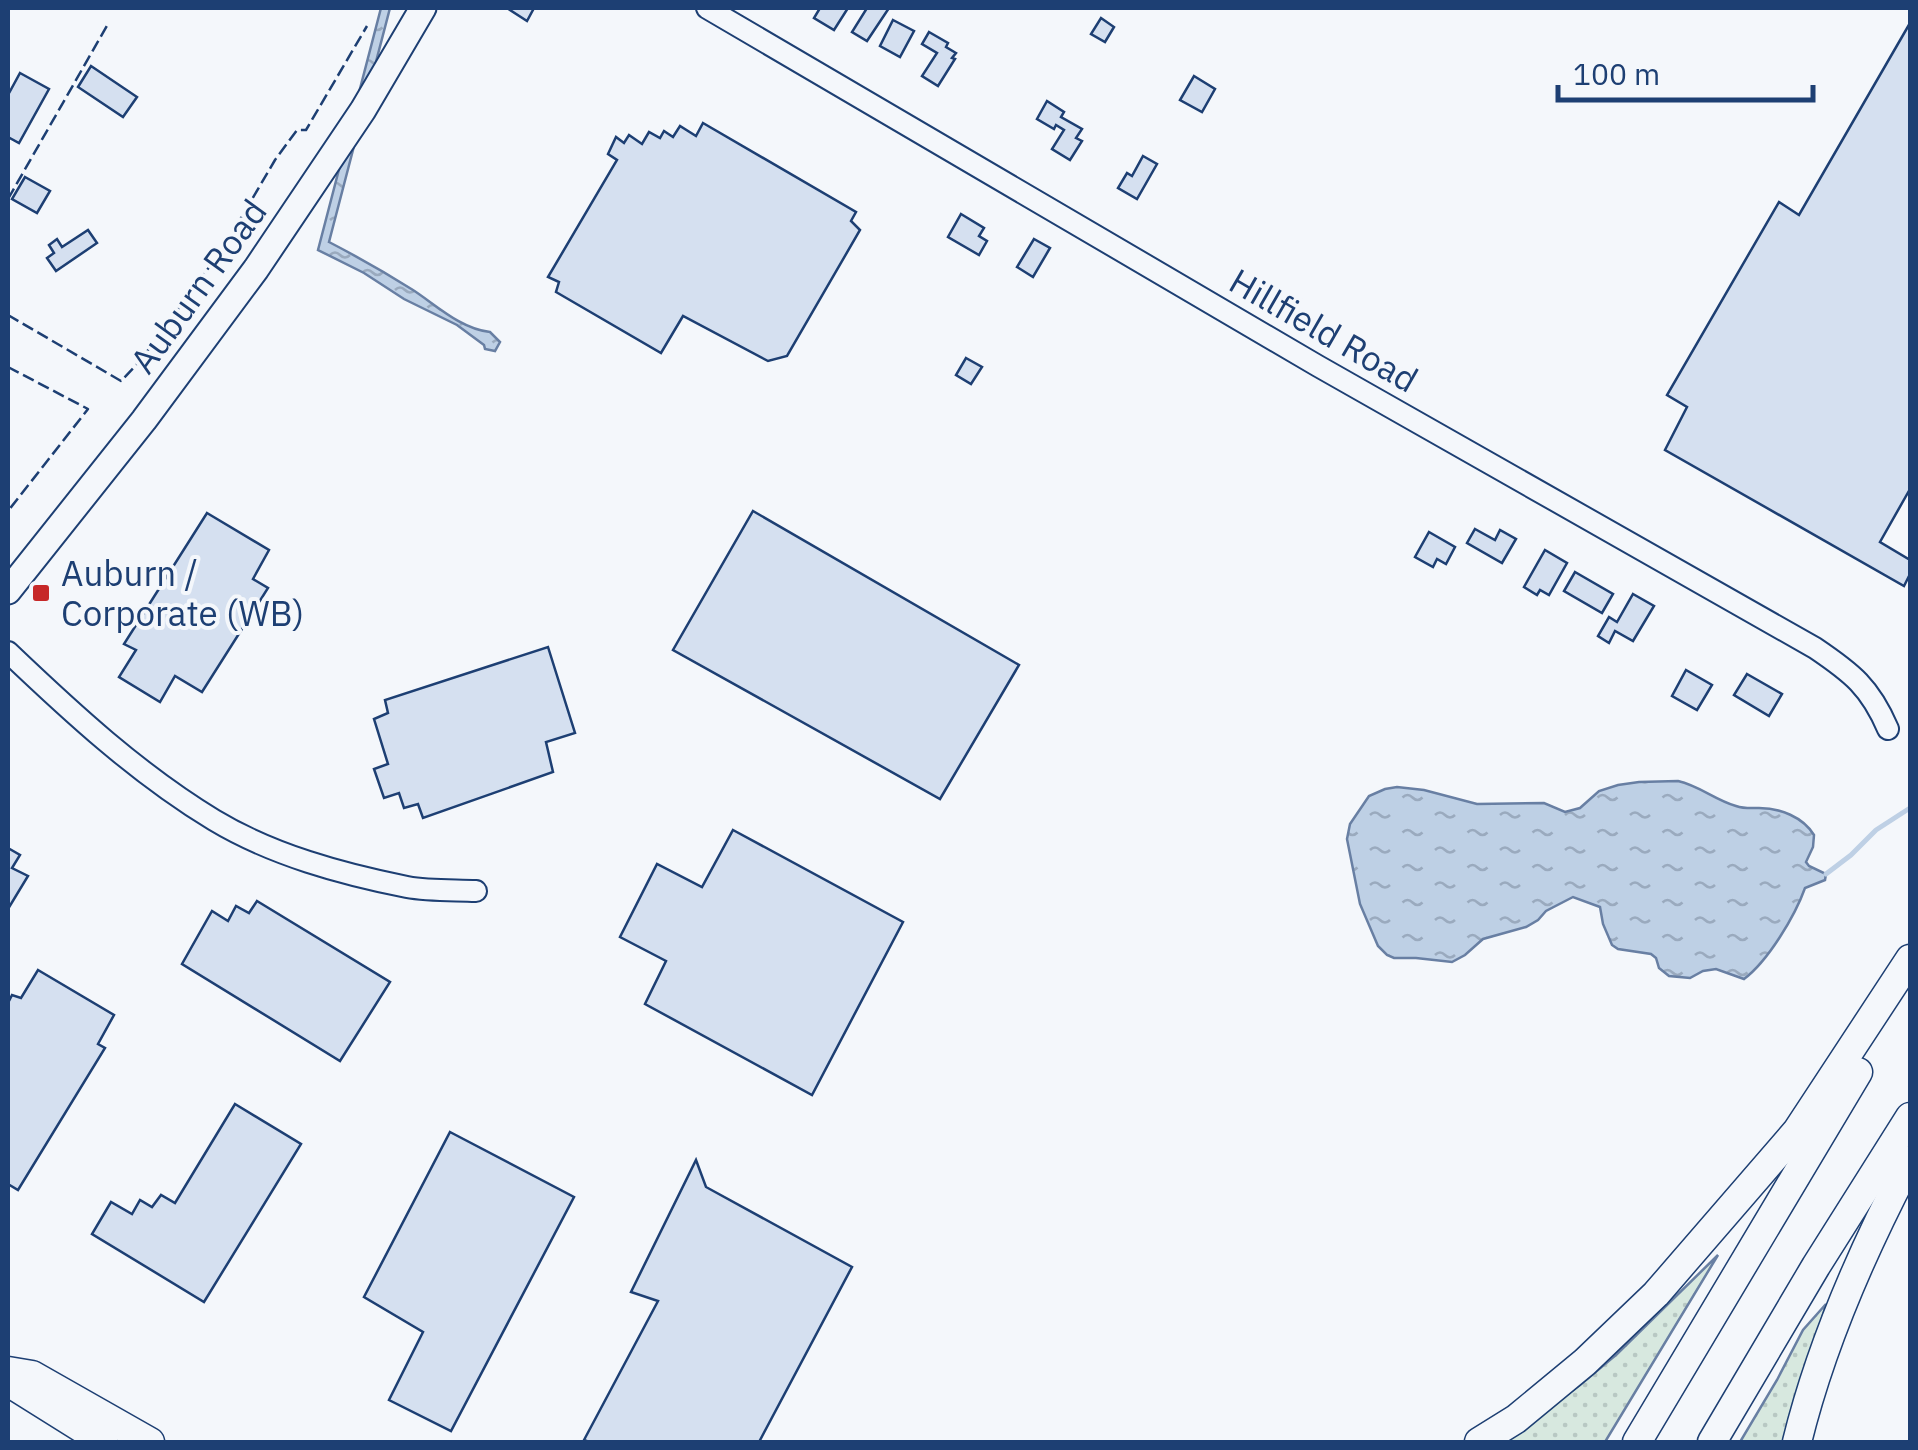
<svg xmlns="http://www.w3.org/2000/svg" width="1918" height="1450" font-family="'IBM Plex Sans',sans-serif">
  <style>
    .grass { fill: url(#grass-dots); stroke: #687fa3; stroke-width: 2.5 }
    .water { fill: url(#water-ripples); stroke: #687fa3; stroke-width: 2.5 }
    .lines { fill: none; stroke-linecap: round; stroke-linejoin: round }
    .stream { stroke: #bed0e5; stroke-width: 5 }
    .building { fill: #d5e0f0; stroke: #1d3f73; stroke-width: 2.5 }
    .minor-casing { stroke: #1d3f73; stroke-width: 24 }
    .major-casing { stroke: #1d3f73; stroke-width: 29 }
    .highway-casing { stroke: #1d3f73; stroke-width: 31 }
    .minor { stroke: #f4f7fb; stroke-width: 20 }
    .major { stroke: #f4f7fb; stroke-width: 25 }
    .highway { stroke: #f4f7fb; stroke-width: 28 }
    .fence { stroke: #1d3f73; stroke-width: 2.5; stroke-dasharray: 12 5; stroke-linecap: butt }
    .poi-dot { fill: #c62828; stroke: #f4f7fb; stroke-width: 4 }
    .labels { text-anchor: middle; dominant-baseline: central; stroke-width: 8; stroke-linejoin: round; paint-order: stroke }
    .street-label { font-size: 35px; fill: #1d3f73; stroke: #f4f7fb }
    .poi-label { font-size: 35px; fill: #1d3f73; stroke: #f4f7fb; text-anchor: start }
  </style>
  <defs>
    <pattern id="grass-dots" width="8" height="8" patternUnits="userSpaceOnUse" patternTransform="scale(2.5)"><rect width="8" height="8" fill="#d7e8df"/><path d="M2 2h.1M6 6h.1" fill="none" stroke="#b8c8c3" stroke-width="1.8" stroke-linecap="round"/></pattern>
    <pattern id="water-ripples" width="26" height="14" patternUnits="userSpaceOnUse" patternTransform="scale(2.5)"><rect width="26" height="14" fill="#bed0e5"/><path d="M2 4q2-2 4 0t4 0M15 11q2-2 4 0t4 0" fill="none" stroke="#9aaabe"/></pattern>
  </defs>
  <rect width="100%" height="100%" fill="#f4f7fb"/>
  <g class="grass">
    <polygon points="1718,1255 1605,1442 1502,1442 1580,1385 1617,1354"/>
    <polygon points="1826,1304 1788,1442 1740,1442 1777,1380 1803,1330"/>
  </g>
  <g class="water">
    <path d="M381,8H390L329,242C358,257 386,273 413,290C436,305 461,329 490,332L500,342L495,351L485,349L484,345L457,325L404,299L364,273L318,250Z"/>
    <path d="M1678,781C1700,786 1715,800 1736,806C1745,809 1751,808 1759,808C1780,808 1803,817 1814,835L1813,847L1806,862L1809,866L1826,874L1825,880L1805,888C1795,916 1768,961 1744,979L1716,969L1703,971L1690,978L1669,976L1659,968L1656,958L1651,954L1618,949L1612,945L1603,924L1600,907L1573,897L1546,911L1538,920L1526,927L1483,939L1465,955L1452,962L1416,958H1394L1387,955L1378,946L1360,904L1347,839L1350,824L1369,796L1385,789L1397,787L1424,790L1477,804L1544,803L1565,812L1580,808L1599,791L1618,785L1639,782Z"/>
  </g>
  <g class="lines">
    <polyline class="stream" points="1826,874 1851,855 1876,830 1910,808"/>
  </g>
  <g class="building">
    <polygon points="507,8 534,8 527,21"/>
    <polygon points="820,8 848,8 834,30 814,18"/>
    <polygon points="867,8 889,8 867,41 852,32"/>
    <polygon points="1101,18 1114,27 1105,42 1091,34"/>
    <polygon points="893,20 914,31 900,57 880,46"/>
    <polygon points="1910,23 1910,489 1880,542 1910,560 1910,574 1904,586 1665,450 1687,407 1667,395 1779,202 1799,215"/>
    <polygon points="929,32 948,43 946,47 956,53 952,58 955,59 938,86 922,76 937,53 922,44"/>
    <polygon points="91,66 137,97 123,117 78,87"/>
    <polygon points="20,73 49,89 19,143 8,137 8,95"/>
    <polygon points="1194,76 1215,89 1202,112 1180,100"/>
    <polygon points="1047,101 1064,112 1061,117 1082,129 1076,138 1082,141 1070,160 1052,149 1064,130 1056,125 1054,129 1037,119"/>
    <polygon points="703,123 856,212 851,221 860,230 787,356 768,361 683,316 661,353 556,292 559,282 548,277 617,160 608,154 616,137 624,143 629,135 642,144 649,132 660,138 664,131 673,137 680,126 696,136"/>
    <polygon points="1143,156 1157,164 1137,199 1118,188 1127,173 1132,176"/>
    <polygon points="25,177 50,191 37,213 12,199"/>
    <polygon points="961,214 984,228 979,236 987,241 979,255 948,237"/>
    <polygon points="88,230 97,243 56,271 47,258 54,253 49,245 57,239 62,247"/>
    <polygon points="1034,239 1050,248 1033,277 1017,267"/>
    <polygon points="966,358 982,367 971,384 956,375"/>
    <polygon points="753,511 1019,665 940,799 673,650"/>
    <polygon points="207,513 269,550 253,579 268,588 202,692 175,676 160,702 119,677 136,650 124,644"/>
    <polygon points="1475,529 1495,540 1500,530 1516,539 1502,563 1467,543"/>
    <polygon points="1429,532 1455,547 1446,564 1437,559 1433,567 1415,557"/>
    <polygon points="1545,550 1567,563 1549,595 1540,590 1537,595 1524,587"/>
    <polygon points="1575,572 1613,594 1602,613 1564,591"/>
    <polygon points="1633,594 1654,606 1633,641 1615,631 1609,643 1598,636 1609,617 1617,622"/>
    <polygon points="548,647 575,733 546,742 553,772 423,818 418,804 404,808 399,793 384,798 374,769 388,764 374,719 388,713 385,700"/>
    <polygon points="1686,670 1712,685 1697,710 1672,696"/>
    <polygon points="1747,674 1782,694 1769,716 1734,695"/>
    <polygon points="733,830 903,922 812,1095 645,1004 666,961 620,937 657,864 702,887"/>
    <polygon points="8,848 20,855 12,868 28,876 8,909"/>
    <polygon points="257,901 390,982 340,1061 182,964 212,911 228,921 236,906 249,913"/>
    <polygon points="38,970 114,1015 98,1044 105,1048 18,1190 8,1184 8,1003 12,995 21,998"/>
    <polygon points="235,1104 301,1144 204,1302 92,1234 111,1202 132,1214 140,1200 152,1207 161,1195 175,1203"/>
    <polygon points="450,1132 574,1197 451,1431 389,1400 423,1332 364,1297"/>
    <polygon points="696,1160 706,1187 852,1267 759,1442 589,1442 584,1440 658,1301 631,1292"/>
  </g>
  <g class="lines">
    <defs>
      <g id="minor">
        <path d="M707,8L1318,366L1815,648C1852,673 1870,687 1888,729"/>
        <path d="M8,652C72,713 138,774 214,820C272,855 342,874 407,887C429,891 453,890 476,891"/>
      </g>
      <polyline id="major" points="8,591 144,420 256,269 363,110 423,8"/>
      <g id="highway">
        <polyline points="8,1371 32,1375 150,1442"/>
        <polyline points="8,1382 104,1442"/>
        <polyline points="1479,1442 1516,1419 1585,1362 1656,1294 1797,1131 1910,959"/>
        <polyline points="1637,1442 1858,1072"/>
        <polyline points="1712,1442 1816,1266 1910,1117"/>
        <path d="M1797,1442C1821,1344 1863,1249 1910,1160"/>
      </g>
    </defs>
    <use href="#minor" class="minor-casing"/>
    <use href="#major" class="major-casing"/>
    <use href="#highway" class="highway-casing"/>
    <use href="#minor" class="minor"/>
    <use href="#major" class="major"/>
    <use href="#highway" class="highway"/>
    <g class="fence">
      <polyline points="8,199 108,24"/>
      <polyline points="8,315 121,381 140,361 224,247 275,160 297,130 306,130 367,26"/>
      <polyline points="8,367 88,409 8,511"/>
    </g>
  </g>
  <rect class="poi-dot" x="31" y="583" width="20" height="20" rx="5"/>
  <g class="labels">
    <g class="street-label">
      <text transform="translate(198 286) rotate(-54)">Auburn Road</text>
      <text transform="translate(1324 330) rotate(30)">Hillfield Road</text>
    </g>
    <g class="poi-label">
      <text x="61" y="573">Auburn /<tspan x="61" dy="40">Corporate (WB)</tspan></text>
    </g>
  </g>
  <rect width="1918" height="1450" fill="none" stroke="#1d3f73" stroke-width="20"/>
  <path d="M1558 85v15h255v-15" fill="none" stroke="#1d3f73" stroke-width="5"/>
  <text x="1573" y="85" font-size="30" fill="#1d3f73" stroke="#f4f7fb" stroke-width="8" paint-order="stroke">100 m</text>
</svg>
